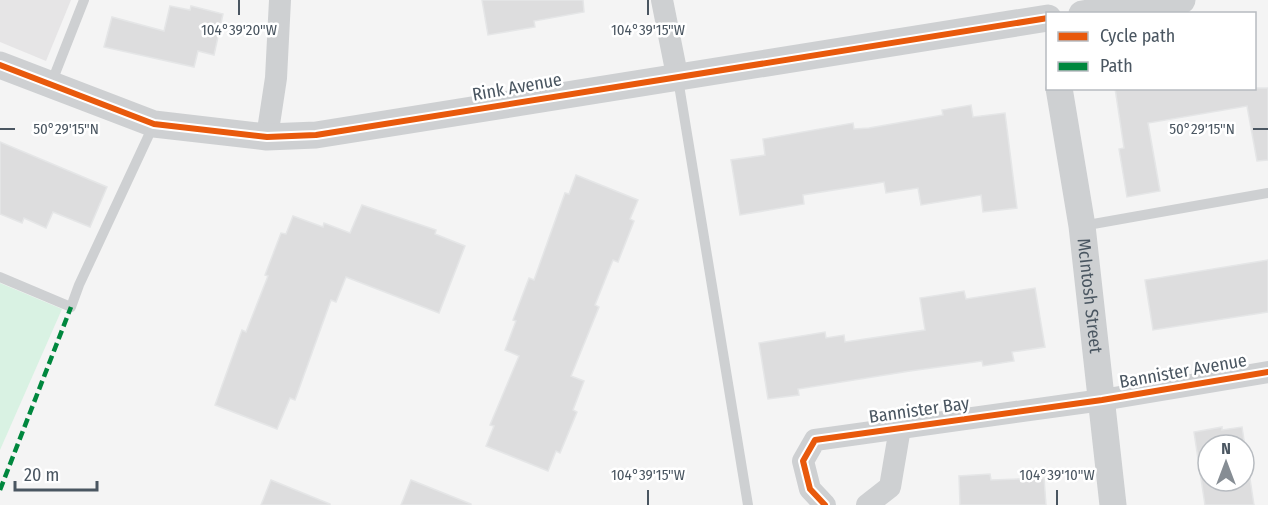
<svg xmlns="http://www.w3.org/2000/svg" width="1268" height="505" font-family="'Fira Sans Condensed',sans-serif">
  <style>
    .education { fill: #e6e5e6 }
    .green { fill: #d9f2e3 }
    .building { fill: #ddddde; stroke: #e5e6e7; stroke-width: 1.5; fill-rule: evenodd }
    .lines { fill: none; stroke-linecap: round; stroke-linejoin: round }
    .service { stroke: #ced0d2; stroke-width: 10 }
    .minor { stroke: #ced0d2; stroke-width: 22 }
    .tertiary { stroke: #ced0d2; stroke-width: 27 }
    .quiet { stroke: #00873e; stroke-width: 4.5; stroke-dasharray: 9 4.5; stroke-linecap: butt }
    .cycleway-casing { stroke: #fff; stroke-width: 10 }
    .cycleway { stroke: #e8590c; stroke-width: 6 }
    .ticks { fill: none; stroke: #4a5661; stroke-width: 2 }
    .labels { text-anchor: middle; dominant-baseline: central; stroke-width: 5; stroke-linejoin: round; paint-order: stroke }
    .street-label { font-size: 18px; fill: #4a5661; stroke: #fff }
    .ticks-label { font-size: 15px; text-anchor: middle; fill: #4a5661; stroke: #fff; stroke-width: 5; stroke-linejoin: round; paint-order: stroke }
  </style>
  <rect width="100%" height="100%" fill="#f4f4f4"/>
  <polygon class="education" points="0,0 71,0 46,61 0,42"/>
  <polygon class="green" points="0,283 62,309 0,450"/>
  <g class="building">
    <polygon points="482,0 583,0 584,12 534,21 535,27 488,35"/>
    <polygon points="170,6 190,10 191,6 223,14 214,55 198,51 194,67 104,47 112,17 164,31"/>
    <polygon points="1115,88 1268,88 1268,160 1257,161 1247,106 1148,123 1160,191 1127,197 1119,149 1124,148"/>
    <polygon points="971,105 973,117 1005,113 1017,208 983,212 981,195 921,205 918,188 886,193 884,182 803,195 804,204 740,215 731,160 765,155 763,139 853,123 854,129 869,128 943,115 942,110"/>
    <polygon points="0,142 107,187 90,227 53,212 46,228 24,218 22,223 0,214"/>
    <polygon points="576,175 638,200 630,219 634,221 618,262 613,260 595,305 599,307 571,376 584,381 573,410 577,412 560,453 556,451 548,471 486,446 494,426 490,425 519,356 505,350 516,321 513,320 529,278 534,280 565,193 569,194"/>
    <polygon points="362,205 436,230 435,234 465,246 439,313 346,277 336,302 331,300 295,400 290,398 277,429 215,405 242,330 246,332 268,276 265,275 281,233 286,234 293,216 323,227 324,223 350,233"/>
    <polygon points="1268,260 1268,312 1153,330 1145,280"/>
    <polygon points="1035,288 1045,347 1012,352 1014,361 983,366 982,361 910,371 798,389 799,395 768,399 759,343 825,332 826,338 844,335 845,342 925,330 920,298 964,291 966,299"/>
    <path d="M1222,427V430L1242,427L1254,505H1205L1194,432ZM1208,445H1244V481H1208Z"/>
    <polygon points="990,474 991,480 1044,478 1046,505 960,505 959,476"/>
    <polygon points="271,480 330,504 330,505 261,505"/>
    <polygon points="411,480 471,504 471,505 401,505"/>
  </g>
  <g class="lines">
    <g class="service">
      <polyline points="678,79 748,505"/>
      <polyline points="51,84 84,0"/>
      <polyline points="1082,226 1268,193"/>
      <polyline points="0,277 71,307 79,285 154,124"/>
    </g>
    <g class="minor">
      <polyline points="662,0 677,75"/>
      <polyline points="267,137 276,78 280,0"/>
      <polyline points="825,505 810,489 803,461 815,440 1102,400 1268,372"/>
      <polyline points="867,505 890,487 900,428"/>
    </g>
    <g class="tertiary">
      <polyline points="1082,14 1182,0"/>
      <polyline points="0,65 154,124 267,137 316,135 1048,18"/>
      <path id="s1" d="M1059,88L1082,226L1113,505"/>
    </g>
    <polyline class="quiet" points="0,490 71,307"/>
    <defs>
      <g id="cycleway">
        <polyline points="0,65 154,124 267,137 316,135 1048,18"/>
        <polyline points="825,505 810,489 803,461 815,440 1102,400 1268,372"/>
      </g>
    </defs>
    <use href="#cycleway" class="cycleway-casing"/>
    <use href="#cycleway" class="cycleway"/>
  </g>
  <path class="ticks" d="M239,0V15M648,0V15M0,129H15M1253,129H1268M648,490V505M1057,490V505"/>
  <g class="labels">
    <g class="street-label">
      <text transform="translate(517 87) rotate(-10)">Rink Avenue</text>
      <text stroke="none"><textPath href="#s1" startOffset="210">McIntosh Street</textPath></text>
      <text transform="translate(1183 371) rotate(-10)">Bannister Avenue</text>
      <text transform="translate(919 410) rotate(-8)">Bannister Bay</text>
    </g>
  </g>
  <g class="ticks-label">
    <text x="239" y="35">104°39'20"W</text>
    <text x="648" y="35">104°39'15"W</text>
    <text x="66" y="134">50°29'15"N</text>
    <text x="1202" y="134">50°29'15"N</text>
    <text x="648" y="480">104°39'15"W</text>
    <text x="1057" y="480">104°39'10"W</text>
  </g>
  <rect x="1046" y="12" width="210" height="78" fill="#ffffff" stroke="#b7bbc0" stroke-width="1.5"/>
  <rect x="1058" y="32" width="30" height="9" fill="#e8590c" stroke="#b7bbc0" stroke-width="1.5"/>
  <text x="1100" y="42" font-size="18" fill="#4a5661">Cycle path</text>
  <rect x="1058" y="62" width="30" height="9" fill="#00873e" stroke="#b7bbc0" stroke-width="1.5"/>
  <text x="1100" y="72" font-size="18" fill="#4a5661">Path</text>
  <g transform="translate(1226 463)"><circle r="28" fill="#ffffff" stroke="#b7bbc0" stroke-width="1.5"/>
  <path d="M0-4.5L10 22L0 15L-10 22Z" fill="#868d94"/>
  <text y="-9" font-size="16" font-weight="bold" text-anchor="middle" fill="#4a5661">N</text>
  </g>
  <path d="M15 481v9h82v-9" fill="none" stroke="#4a5661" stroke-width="3"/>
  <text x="24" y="481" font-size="18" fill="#4a5661" stroke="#ffffff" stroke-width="4.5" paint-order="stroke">20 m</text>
</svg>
